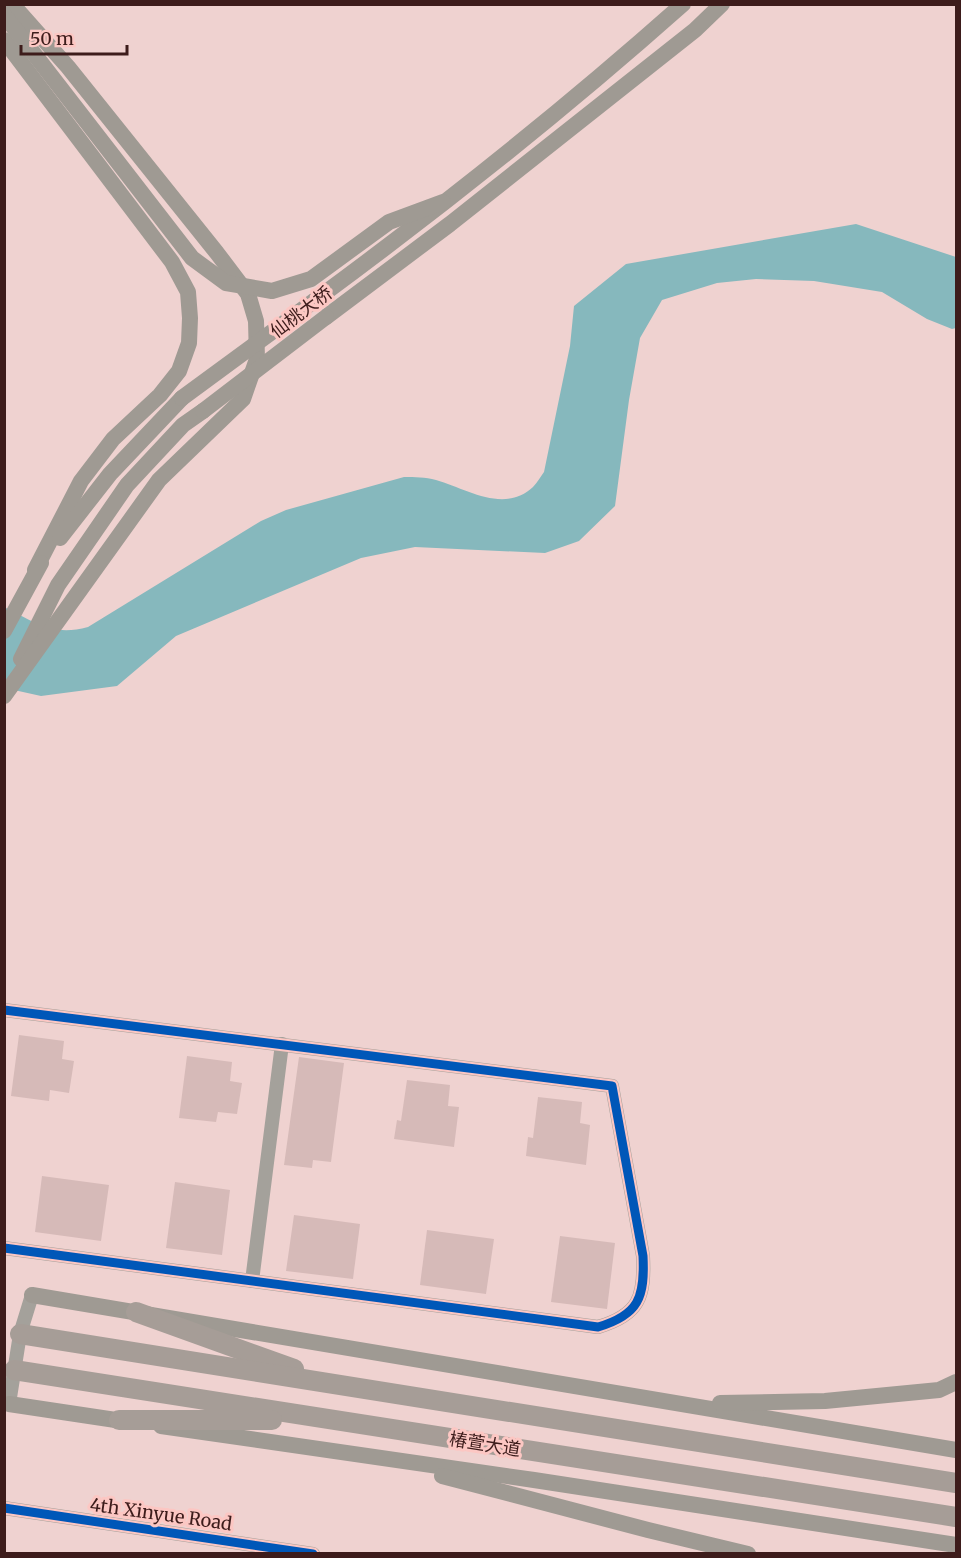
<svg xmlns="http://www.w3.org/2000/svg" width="961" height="1558" font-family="Merriweather,'Noto Sans SC',serif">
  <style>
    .water { fill: #86b8bd }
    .building { fill: #d6bab8 }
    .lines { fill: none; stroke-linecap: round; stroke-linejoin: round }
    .minor { stroke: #a4a19b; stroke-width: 14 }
    .major { stroke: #9f9a93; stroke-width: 16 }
    .highway { stroke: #a69d97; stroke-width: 20 }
    .major-bridge { stroke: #9f9a93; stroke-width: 16 }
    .cycleway-casing { stroke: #fcc7c3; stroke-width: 13 }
    .cycleway { stroke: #0057b8; stroke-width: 9 }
    .labels { text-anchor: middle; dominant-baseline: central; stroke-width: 6; stroke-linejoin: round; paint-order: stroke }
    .street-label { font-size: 18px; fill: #3d1c1b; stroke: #fcc7c3 }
  </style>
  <rect width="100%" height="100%" fill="#efd2d0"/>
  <path class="water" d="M856,224L956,257V328L952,329L927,319L882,292L814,281L756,279L717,283L662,300L640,338L629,400L615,506L579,541L545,553L415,547L361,558L176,636L117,686L41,696L5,688L4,607C35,622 52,637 88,627L261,521L286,510L404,477C415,477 425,477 436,480C467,489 504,514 533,487C537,483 541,476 544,472L570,346L574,306L626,264Z"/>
  <g class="building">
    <polygon points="19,1035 64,1041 62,1059 74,1061 69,1093 50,1090 49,1101 11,1096"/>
    <polygon points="187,1056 232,1062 230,1081 242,1083 237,1114 218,1112 216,1122 179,1118"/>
    <polygon points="299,1057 344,1063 331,1162 313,1160 312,1168 284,1165"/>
    <polygon points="407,1080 450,1085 448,1106 459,1107 454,1147 394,1139 397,1120 401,1121"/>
    <polygon points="538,1097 582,1102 580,1123 590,1125 586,1165 526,1156 528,1137 533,1138"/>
    <polygon points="42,1176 109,1185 101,1241 35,1232"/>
    <polygon points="175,1182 230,1190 222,1255 166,1248"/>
    <polygon points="294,1215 360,1224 353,1279 286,1271"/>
    <polygon points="427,1230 494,1239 486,1294 420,1285"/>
    <polygon points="560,1236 615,1243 607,1309 551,1302"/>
  </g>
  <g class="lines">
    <g class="minor">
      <path d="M4,1010L612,1086L643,1256C645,1297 639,1315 598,1327L4,1248"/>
      <polyline points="252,1281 282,1044"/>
      <polyline points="9,1404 20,1334 32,1295"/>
      <polyline points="4,1508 313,1554"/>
    </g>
    <g class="major">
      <polyline points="4,40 172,262 188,292 190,318 189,343 179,371 160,395 113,439 81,481 35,570"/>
      <path d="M318,298C443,206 566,108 683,4"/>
      <polyline points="326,317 450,224 695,30 722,4"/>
      <polyline points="60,538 110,474 182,398"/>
      <polyline points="4,631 41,563"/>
      <polyline points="21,659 58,585 127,485 183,425 203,411"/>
      <polyline points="4,696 159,480 243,399 257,359 256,321 248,294 217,253 68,67 12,4"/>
      <polyline points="32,1295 956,1450"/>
      <polyline points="720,1403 825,1401 939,1390 956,1382"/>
      <polyline points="9,1404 129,1422"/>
      <polyline points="161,1426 534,1480 956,1545"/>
      <polyline points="442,1476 648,1530 748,1554"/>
    </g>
    <g class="highway">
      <polyline points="136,1312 294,1369"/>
      <polyline points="20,1334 956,1483"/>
      <polyline points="14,1370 956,1517"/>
      <polyline points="119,1420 272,1420"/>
    </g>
    <g class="major-bridge">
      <polyline points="4,15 192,258 226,283 272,291 311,279 389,222 443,202"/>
      <polyline points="182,398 318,298"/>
      <polyline points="203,411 326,317"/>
    </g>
    <defs>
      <g id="cycleway">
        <path d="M4,1010L612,1086L643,1256C645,1297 639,1315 598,1327L4,1248"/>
        <polyline points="4,1508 313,1554"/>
      </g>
    </defs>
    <use href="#cycleway" class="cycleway-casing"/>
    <use href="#cycleway" class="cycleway"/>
  </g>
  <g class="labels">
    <g class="street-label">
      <text transform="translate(301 312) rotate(-37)">仙桃大桥</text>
      <text transform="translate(485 1444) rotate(9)">椿萱大道</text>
      <text transform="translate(161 1514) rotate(8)">4th Xinyue Road</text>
    </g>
  </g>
  <rect width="961" height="1558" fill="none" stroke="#3d1c1b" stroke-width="12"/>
  <path d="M21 45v9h106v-9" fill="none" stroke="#3d1c1b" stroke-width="3"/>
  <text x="30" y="45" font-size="18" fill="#3d1c1b" stroke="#fcc7c3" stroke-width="4.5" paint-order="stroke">50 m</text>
</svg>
